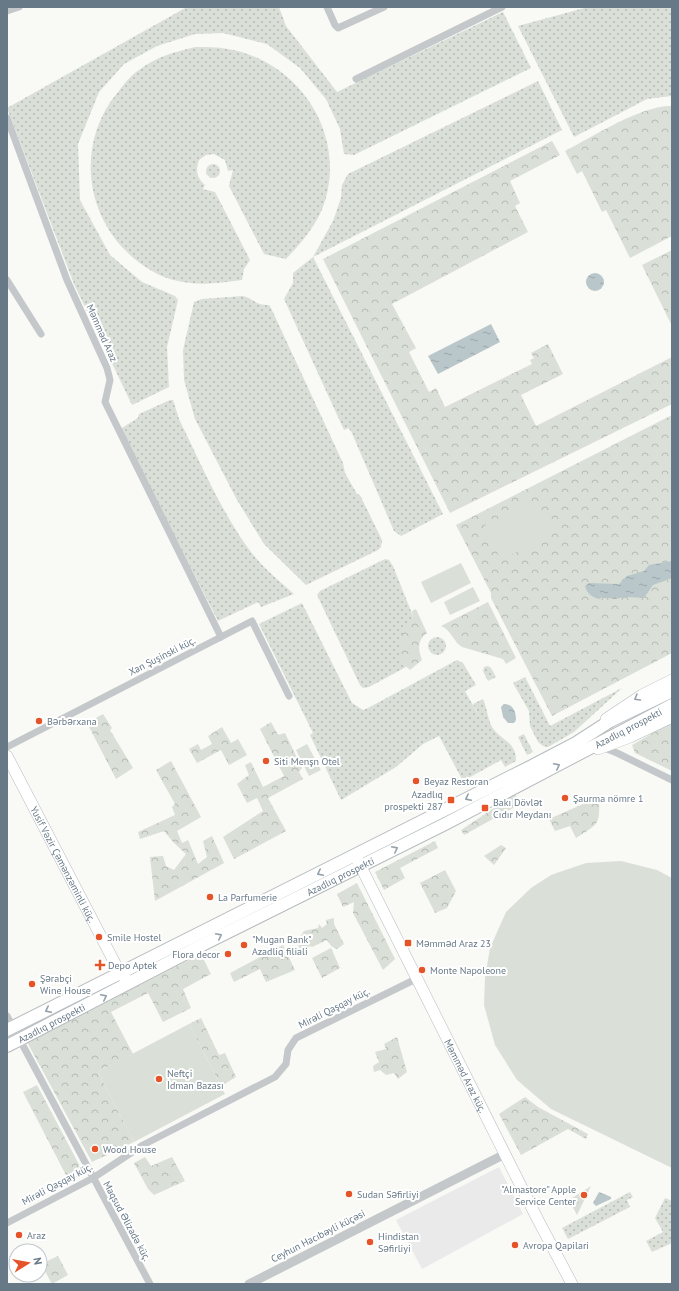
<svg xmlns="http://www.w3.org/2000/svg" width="679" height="1291" font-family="'PT Sans',sans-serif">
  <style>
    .built { fill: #e9eae9 }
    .grass { fill: url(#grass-dots) }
    .forest { fill: url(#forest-crowns) }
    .garden { fill: #dae0d7 }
    .water { fill: url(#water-ripples) }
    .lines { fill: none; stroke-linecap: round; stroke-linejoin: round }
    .secondary-casing { stroke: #b6bcc0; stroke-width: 12 }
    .primary-casing { stroke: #b7bcbf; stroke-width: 14 }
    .minor { stroke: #c4c8cb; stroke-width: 7 }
    .tertiary { stroke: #c4c8cb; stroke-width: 9 }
    .secondary { stroke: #fff; stroke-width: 11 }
    .primary { stroke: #fff; stroke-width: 12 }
    .oneway { stroke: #95a1ab }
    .poi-dot { fill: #e55429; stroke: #fff; stroke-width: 1.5 }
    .labels { text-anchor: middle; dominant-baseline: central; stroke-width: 4; stroke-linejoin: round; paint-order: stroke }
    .street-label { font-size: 10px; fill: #677987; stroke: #fff }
    .poi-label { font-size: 10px; fill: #677987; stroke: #fff; text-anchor: start }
  </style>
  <defs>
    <pattern id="grass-dots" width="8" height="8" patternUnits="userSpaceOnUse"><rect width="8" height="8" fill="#dae0d7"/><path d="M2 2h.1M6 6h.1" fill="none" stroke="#b5bab4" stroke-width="1.8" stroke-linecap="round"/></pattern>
    <pattern id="forest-crowns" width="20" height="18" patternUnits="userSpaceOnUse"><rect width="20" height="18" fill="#dae0d7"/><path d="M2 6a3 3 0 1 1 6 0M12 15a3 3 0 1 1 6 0" fill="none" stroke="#b5bab4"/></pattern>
    <pattern id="water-ripples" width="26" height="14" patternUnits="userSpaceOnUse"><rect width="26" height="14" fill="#bac7ca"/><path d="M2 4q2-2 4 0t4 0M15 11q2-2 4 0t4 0" fill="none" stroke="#9ba6aa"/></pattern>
  </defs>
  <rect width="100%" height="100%" fill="#f9f9f6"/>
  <polygon class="built" points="499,1167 523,1214 422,1269 396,1220"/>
  <g class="grass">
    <polygon points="187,7 279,7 286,26 337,92 503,12 531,68 354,155 344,154 340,129 326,99 300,68 267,44 223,33 195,34 157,46 124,64 99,92 78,144 80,200 110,255 142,282 175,296 178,300 167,347 169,387 132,405 74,284 7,108"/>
    <polygon points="588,7 672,7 672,96 647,99 574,137 518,26"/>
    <path d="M195,47C206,47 217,47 228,49C298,61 346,132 325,201C318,224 302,242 286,259L264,254L229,186L233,170L228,171L225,160L214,154L206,155L199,160C195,171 197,178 205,185L203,189L215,192L250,260L244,269L242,280C220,283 200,286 178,281C157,277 137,263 122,247C82,203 80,137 118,92C124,84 131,75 139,70C156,57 174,52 195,47Z"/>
    <polygon points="538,81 562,130 313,257 443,514 401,536 394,531 351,431 348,428 344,430 284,299 293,283 293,273 313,257 333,221 341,198 342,185 348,174"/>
    <circle cx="213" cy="171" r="7"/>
    <path d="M243,296C251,297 256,306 269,305L271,308L343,463L345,473L357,494L360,495L382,540L381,547L378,550L306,585L264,544L237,500L195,419L184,380L183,350L194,302L202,299Z"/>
    <path d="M170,400H173L179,419C200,462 220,509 248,548C261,566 278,580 294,594L261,607L258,602L218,621L120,429L138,418L139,414Z"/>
    <polygon points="385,559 389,560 393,566 413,616 400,652 406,667 369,687 363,688 360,685 317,595 320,591"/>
    <path d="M302,603L352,703L363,710L368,708L457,660L463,663L476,685L465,691L480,718L473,704L483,699C488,709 487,722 495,731C505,742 516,743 516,761L505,767L501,760L463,781L439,736L423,744L396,767L341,800L310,735L313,733L259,624Z"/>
    <circle cx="437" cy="646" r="9"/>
    <polygon points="488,666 491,668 496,677 488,681 483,671 484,667"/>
    <polygon points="525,677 550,726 622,688 574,732 548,747 543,746 538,742 530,726 529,711 513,683"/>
    <polygon points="524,734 533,752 527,755 518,737"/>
    <polygon points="630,1192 633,1197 627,1200 630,1207 568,1239 562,1228"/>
    <polygon points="665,1198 672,1201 672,1243 652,1252 646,1241 663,1232 655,1218"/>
  </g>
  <g class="forest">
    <path d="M672,106V236L630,258L606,210L602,212L582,171L577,174L565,151C592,137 642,105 672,106Z"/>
    <polygon points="552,141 560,155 510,181 520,203 515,206 528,232 392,304 416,348 409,352 429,392 436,388 445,407 532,364 530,360 534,358 531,353 548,344 563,374 521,395 536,426 672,357 672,404 450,513 323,259"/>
    <polygon points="672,250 672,326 642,265"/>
    <polygon points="672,415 672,653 552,716 491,598 491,593 456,525"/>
    <path d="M488,602L516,658L506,664L503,659L462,647C453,641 452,631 441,626Z"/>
    <path d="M416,609L427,633C417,640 418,649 422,660L410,670C390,653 402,632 413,616L412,611Z"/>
    <polygon points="103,714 112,728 110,730 133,768 116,779 87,723"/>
    <polygon points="271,722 278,735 285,733 302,768 299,772 303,779 268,798 286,831 234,859 223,837 263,811 257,798 247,803 237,784 249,775 245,765 251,762 263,787 284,776 260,729"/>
    <polygon points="672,722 672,771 635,753 632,745"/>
    <polygon points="222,727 231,743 238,739 247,755 229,765 221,750 197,763 189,749 198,744 201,750 212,744 208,736"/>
    <polygon points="171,761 201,817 177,831 182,843 188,840 198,864 207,857 203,841 212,836 224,863 155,901 150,857 163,856 166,866 174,870 186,854 173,842 164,831 140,839 138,832 175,815 172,807 175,804 156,770"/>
    <polygon points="515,794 520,804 464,835 461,830"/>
    <path d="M599,797C600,826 599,823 576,838L570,826L555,831L549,819Z"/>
    <polygon points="435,841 438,848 400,868 405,878 384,890 375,872"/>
    <polygon points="501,845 506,848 494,865 484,856"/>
    <polygon points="445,870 456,891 447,908 435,913 420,883"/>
    <polygon points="357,883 395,959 383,970 353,913 354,902 343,907 337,894"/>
    <path d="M334,918V924L344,944L337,949L331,946L327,940L312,947L310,946L302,952C295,942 298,940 304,931L318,928L319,924L322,928L327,924L326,920Z"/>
    <polygon points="283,945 295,970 266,982 260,969 234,982 230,973"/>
    <polygon points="331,948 340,968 322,978 312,958"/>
    <polygon points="201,954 211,974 183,989 191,1008 163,1022 148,993 111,1012 133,1054 98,1072 134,1142 92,1162 27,1042"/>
    <polygon points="201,1018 219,1055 225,1053 236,1077 221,1086 189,1024"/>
    <polygon points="397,1037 407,1072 398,1079 394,1073 386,1075 380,1070 374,1072 373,1066 379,1062 375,1052 386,1049 384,1044"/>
    <polygon points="37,1085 84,1174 69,1181 23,1092"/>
    <polygon points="525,1097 538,1107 588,1134 586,1139 568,1129 521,1155 499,1114"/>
    <polygon points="145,1157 151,1166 172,1157 185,1181 154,1195 148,1189 134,1163"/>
    <polygon points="591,1186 577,1215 569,1200"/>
    <polygon points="58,1256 68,1275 52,1284 41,1264"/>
  </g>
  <g class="garden">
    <polygon points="535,500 553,534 501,560 484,526"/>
    <polygon points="461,563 471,583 431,603 421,582"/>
    <polygon points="473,587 480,601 450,615 444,602"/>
    <polygon points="307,744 321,770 309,776 296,750"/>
    <polygon points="621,861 657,870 672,878 672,1168 551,1109 517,1080 495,1045 484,1005 485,978 490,948 506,912 531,888 551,875 586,863"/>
    <polygon points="189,1024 225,1094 134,1142 98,1072"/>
  </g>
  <g class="water">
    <circle cx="595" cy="282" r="9"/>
    <polygon points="491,324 500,342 438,374 428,356"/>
    <path d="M672,561V578L653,585L644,598L626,597L614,599L603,597L599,599C592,597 587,594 585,586L589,583L619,584L627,576L644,571L649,565Z"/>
    <path d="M504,704C513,704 516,712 516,720L514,723H508L503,717L501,707Z"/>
    <polygon points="599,1192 611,1197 611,1199 596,1206 593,1203"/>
  </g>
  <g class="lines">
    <defs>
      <g id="secondary">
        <polyline points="606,719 642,695 672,680"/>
        <polyline points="598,749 630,737 672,717"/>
        <path id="s1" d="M7,756L120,973L126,979"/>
        <path id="s2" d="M355,855L538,1220L572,1284"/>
      </g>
      <g id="primary">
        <polyline points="7,1030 528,768 576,743 610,721 672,691"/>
        <path id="s3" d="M7,1046L206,943L445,824L672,705"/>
      </g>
    </defs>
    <use href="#secondary" class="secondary-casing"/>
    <use href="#primary" class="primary-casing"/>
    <g class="minor">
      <polyline points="327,7 335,25 338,28 384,7"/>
      <polyline points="7,11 19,7"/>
      <polyline points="356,79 502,7"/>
      <polyline points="7,118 67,280 107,368 110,380 105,402 221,637"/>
      <polyline points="7,280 41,334"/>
      <polyline points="7,747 252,621 289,696"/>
      <polyline points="602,747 617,753 672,780"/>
      <polyline points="7,1016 13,1027"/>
      <polyline points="20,1040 150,1284"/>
      <polyline points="7,1223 93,1178 143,1145 275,1077 286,1064 288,1050 296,1038 416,979"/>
    </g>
    <polyline class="tertiary" points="249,1284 505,1154"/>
    <use href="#secondary" class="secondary"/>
    <use href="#primary" class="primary"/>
  </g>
  <defs><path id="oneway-chevron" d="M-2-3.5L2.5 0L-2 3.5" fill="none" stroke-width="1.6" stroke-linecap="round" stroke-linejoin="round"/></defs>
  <g class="oneway">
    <use href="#oneway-chevron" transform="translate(637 698) rotate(150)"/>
    <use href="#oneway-chevron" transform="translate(557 766) rotate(-27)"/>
    <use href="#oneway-chevron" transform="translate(468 798) rotate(153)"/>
    <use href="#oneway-chevron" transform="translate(395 849) rotate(-27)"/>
    <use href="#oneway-chevron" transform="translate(320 873) rotate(153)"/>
    <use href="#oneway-chevron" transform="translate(219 936) rotate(-27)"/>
    <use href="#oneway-chevron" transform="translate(104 997) rotate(-27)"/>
    <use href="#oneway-chevron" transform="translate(48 1010) rotate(153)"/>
  </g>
  <g class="poi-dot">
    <circle cx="39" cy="721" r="4"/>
    <circle cx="266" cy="761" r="4"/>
    <circle cx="416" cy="781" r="4"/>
    <circle cx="565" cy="798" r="4"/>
    <rect x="447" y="796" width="8" height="8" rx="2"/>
    <rect x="481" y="804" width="8" height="8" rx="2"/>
    <circle cx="210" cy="897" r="4"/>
    <circle cx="99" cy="937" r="4"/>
    <rect x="404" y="939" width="8" height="8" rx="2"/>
    <circle cx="244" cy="945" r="4"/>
    <circle cx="228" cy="954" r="4"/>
    <path d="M98 959h4v4h4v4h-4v4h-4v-4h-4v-4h4z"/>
    <circle cx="422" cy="970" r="4"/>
    <circle cx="32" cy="984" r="4"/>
    <circle cx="159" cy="1079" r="4"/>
    <circle cx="95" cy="1149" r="4"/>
    <circle cx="349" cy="1194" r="4"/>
    <circle cx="584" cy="1195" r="4"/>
    <circle cx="19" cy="1235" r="4"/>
    <circle cx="370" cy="1242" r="4"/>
    <circle cx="515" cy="1245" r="4"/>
  </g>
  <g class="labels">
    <g class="street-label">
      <text transform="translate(102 333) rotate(66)">Məmməd Araz</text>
      <text transform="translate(162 656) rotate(-27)">Xan Şuşinski küç.</text>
      <text stroke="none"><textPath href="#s3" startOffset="698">Azadlıq prospekti</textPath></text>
      <text stroke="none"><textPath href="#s1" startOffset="122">Yusif Vəzir Çəmənzəminli küç.</textPath></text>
      <text stroke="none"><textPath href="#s3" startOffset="374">Azadlıq prospekti</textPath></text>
      <text transform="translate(334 1008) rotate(-27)">Mirəli Qaşqay küç.</text>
      <text stroke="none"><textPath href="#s3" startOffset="50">Azadlıq prospekti</textPath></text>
      <text stroke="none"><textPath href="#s2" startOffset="247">Məmməd Araz küç.</textPath></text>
      <text transform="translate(57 1184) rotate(-28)">Mirəli Qaşqay küç.</text>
      <text transform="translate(127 1221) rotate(62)">Maqsud Əlizadə küç.</text>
      <text transform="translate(318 1236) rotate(-27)">Ceyhun Hacıbəyli küçəsi</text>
    </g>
    <g class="poi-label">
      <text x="47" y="721">Bərbərxana</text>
      <text x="274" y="761">Siti Menşn Otel</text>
      <text x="424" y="781">Beyaz Restoran</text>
      <text x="443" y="794" text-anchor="end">Azadlıq<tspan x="443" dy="12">prospekti 287</tspan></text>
      <text x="573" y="798">Şaurma nömre 1</text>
      <text x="493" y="802">Bakı Dövlət<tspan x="493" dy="12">Cıdır Meydanı</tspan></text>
      <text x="218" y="897">La Parfumerie</text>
      <text x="107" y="937">Smile Hostel</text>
      <text x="252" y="939">"Mugan Bank"<tspan x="252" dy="12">Azadliq filiali</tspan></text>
      <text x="416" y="943">Məmməd Araz 23</text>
      <text x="220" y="954" text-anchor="end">Flora decor</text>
      <text x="108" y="965">Depo Aptek</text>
      <text x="430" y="970">Monte Napoleone</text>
      <text x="40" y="978">Şərabçi<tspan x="40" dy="12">Wine House</tspan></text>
      <text x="167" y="1073">Neftçi<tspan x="167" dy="12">İdman Bazası</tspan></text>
      <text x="103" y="1149">Wood House</text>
      <text x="576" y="1189" text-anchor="end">"Almastore" Apple<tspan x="576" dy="12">Service Center</tspan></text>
      <text x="357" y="1194">Sudan Səfirliyi</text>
      <text x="27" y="1235">Araz</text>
      <text x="378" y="1236">Hindistan<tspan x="378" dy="12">Səfirliyi</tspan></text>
      <text x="523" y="1245">Avropa Qapilari</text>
    </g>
  </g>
  <rect width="679" height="1291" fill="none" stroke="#677987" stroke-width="16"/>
  <g transform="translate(28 1263) rotate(79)"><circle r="19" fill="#ffffff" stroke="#c2c9cf"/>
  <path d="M0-3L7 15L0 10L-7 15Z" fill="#e55429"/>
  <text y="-6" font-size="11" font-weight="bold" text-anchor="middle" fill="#677987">N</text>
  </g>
</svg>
